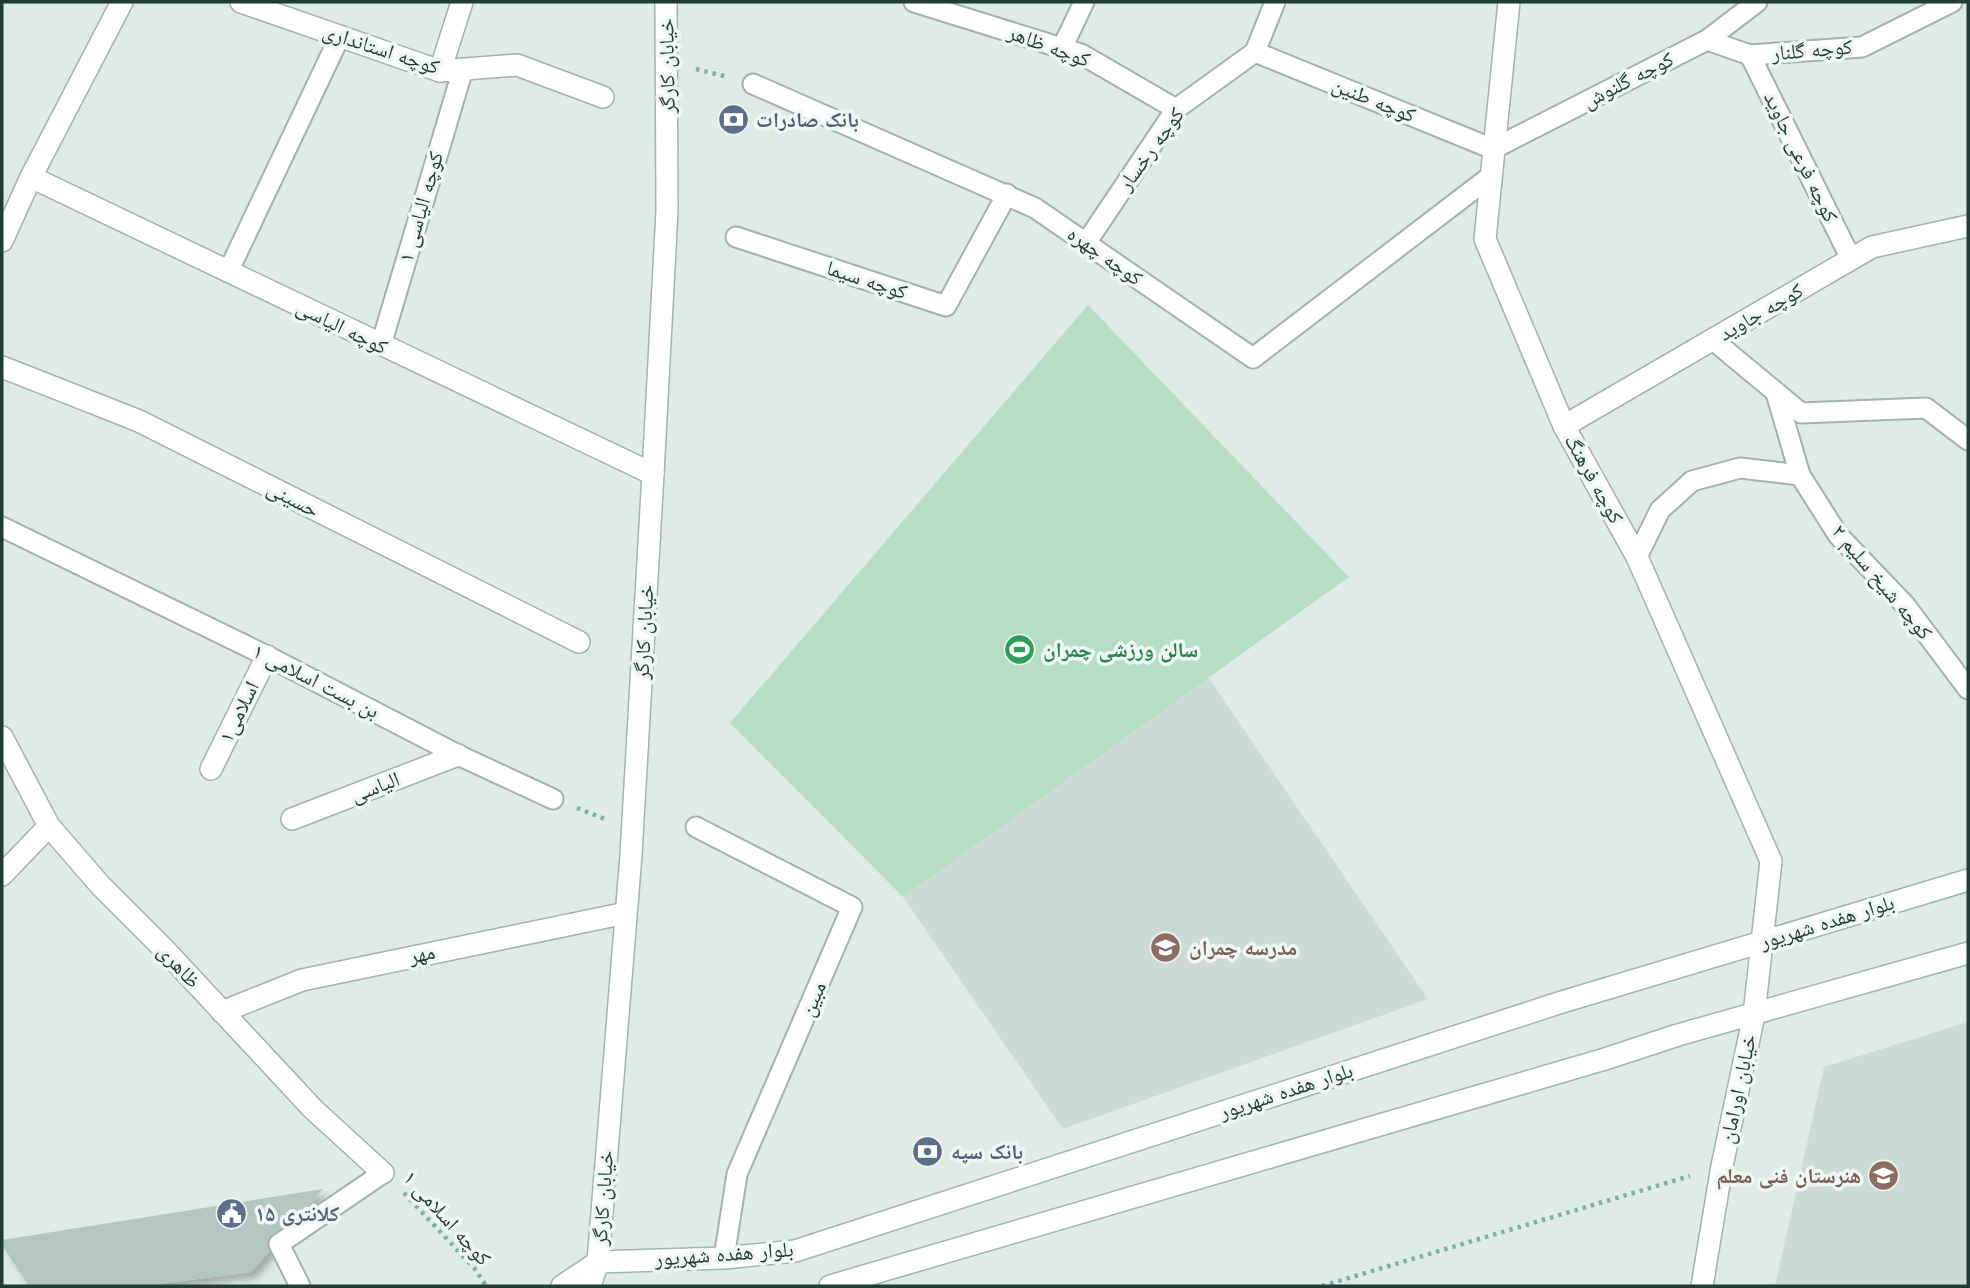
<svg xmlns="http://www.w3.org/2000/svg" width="1970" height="1288" font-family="Jost,'Noto Naskh Arabic',sans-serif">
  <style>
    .built { fill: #cddbd6 }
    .green { fill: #b6dec5 }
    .building { fill: #b4c6c0; filter: url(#shadow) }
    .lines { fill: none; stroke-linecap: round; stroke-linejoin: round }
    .lane-casing { stroke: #a1b3af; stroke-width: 23 }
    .street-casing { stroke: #a1b3af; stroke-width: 24 }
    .secondary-casing { stroke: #9db7b1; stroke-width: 24 }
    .path { stroke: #7db1a7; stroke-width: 4.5; stroke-dasharray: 3.5 5; stroke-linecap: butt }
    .lane { stroke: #fff; stroke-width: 19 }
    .street { stroke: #fff; stroke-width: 21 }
    .secondary { stroke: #fff; stroke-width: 21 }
    .labels { text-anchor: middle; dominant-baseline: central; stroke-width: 7; stroke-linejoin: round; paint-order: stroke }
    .street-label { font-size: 21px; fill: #1f3c37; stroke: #eff7f4 }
    .service-label { font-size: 21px; font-weight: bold; fill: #4e5e75; stroke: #eff7f4; text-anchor: start }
    .leisure-label { font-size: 21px; font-weight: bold; fill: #27864d; stroke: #eff7f4; text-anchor: start }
    .education-label { font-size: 21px; font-weight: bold; fill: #785e54; stroke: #eff7f4; text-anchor: start }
  </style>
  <defs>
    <filter id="shadow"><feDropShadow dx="6" dy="6" stdDeviation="3.5" flood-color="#0004"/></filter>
  </defs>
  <rect width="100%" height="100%" fill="#deebe7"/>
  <g class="built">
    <polygon points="1208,677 1428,999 1063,1129 903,897"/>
    <polygon points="1968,1022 1968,1286 1775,1286 1824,1067"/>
  </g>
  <polygon class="green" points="1088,305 1349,577 903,897 730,723"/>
  <polygon class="building" points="323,1189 251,1272 143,1286 29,1286 2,1245 2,1240"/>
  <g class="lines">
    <defs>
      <g id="lane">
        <polyline points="914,2 1081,54 1176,109"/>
        <polyline points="1707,40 1750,55 1862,47 1952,2"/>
        <polyline points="1062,48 1084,2"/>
        <polyline points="1255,52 1493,149 1707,40 1757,2"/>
        <polyline points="1750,55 1851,259"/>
        <polyline points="753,84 1035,208 1253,358 1491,176"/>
        <polyline points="736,237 946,306 1007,194"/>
        <polyline points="1086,243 1176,109 1255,52 1275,2"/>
        <polyline points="228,272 340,36"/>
        <polyline points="1713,340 1801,413 1926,408 1968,440"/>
        <polyline points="381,345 463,69"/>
        <polyline points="1776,393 1800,475 1838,535 1905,605 1968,689"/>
        <polyline points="2,527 267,656 458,755 553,799"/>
        <polyline points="1637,557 1660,510 1692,481 1740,468 1800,475"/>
        <polyline points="696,827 852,907 737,1174 724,1258"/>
        <polyline points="300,1286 279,1244 383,1173"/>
      </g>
      <g id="street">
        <polyline points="241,2 440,71 517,65 603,97"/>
        <polyline points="1509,2 1485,239 1564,426 1637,557 1771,861 1762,942"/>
        <polyline points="440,71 462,2"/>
        <polyline points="31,177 653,474"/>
        <polyline points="2,241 31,177 122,2"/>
        <polyline points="2,367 139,421 579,642"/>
        <polyline points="1564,426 1872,247 1968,226"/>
        <polyline points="2,737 49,826 101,886 164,949 313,1109 383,1173"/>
        <polyline points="211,769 267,656"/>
        <polyline points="292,819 458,755"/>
        <polyline points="2,875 49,826"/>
        <polyline points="222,1012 302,980 626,913"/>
        <polyline points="1702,1286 1722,1166 1754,1015"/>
      </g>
      <g id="secondary">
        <polyline points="1754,1015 1762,942"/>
        <polyline points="598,1262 724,1258 795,1251 1562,1002 1968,880"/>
        <polyline points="562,1286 598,1262"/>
        <polyline points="590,1286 598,1262 631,855 653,474 667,211 666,2"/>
        <polyline points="830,1286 1605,1059 1678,1035 1968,953"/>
      </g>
    </defs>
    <use href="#lane" class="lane-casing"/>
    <use href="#street" class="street-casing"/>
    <use href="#secondary" class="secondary-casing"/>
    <g class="path">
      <polyline points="696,69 728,77"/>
      <polyline points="577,808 605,819"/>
      <polyline points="404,1193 475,1269 486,1286"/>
      <polyline points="1322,1286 1690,1176"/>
    </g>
    <use href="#lane" class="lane"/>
    <use href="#street" class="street"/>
    <use href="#secondary" class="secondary"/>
  </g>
  <defs>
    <symbol id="bank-disc" viewBox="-11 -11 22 22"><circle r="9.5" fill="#5c6f8a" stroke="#eff7f4"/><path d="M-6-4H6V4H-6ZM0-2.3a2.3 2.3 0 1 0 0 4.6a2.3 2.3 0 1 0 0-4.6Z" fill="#fff"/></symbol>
    <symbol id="stadium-disc" viewBox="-11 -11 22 22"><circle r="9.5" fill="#2e9e5b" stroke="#eff7f4"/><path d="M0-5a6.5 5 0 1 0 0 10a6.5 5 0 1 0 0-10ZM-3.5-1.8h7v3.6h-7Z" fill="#fff"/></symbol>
    <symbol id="school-disc" viewBox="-11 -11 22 22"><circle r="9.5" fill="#8d6e63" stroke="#eff7f4"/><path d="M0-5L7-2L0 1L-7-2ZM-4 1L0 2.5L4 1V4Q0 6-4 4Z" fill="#fff"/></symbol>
    <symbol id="civic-disc" viewBox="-11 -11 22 22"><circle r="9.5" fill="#5c6f8a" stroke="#eff7f4"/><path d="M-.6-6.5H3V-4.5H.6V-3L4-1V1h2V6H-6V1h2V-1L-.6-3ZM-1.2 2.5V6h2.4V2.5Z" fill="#fff"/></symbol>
  </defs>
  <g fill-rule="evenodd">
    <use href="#bank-disc" x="716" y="102" width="35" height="35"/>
    <use href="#stadium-disc" x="1002" y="632" width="35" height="35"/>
    <use href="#school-disc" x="1148" y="930" width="35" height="35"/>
    <use href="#bank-disc" x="910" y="1134" width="35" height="35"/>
    <use href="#school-disc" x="1866" y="1158" width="35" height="35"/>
    <use href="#civic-disc" x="214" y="1196" width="35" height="35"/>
  </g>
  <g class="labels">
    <g class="street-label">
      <text transform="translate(1049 46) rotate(20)">کوچه ظاهر</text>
      <text transform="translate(381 49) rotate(18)">کوچه استانداری</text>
      <text transform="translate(1812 50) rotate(-5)">کوچه گلنار</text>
      <text transform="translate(667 66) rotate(-91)">خیابان کارگر</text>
      <text transform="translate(1628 80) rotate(-27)">کوچه گلنوش</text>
      <text transform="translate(1374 100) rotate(22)">کوچه طنین</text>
      <text transform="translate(1151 149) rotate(-54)">کوچه رخسار</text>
      <text transform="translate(1801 157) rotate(64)">کوچه فرعی جاوید</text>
      <text transform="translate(421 207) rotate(-74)">کوچه الیاسی ۱</text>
      <text transform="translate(1105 256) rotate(35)">کوچه چهره</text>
      <text transform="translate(867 280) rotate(18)">کوچه سیما</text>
      <text transform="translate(1761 312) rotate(-30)">کوچه جاوید</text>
      <text transform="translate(342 327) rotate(26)">کوچه الیاسی</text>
      <text transform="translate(1594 479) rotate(61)">کوچه فرهنگ</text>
      <text transform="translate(293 499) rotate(27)">حسینی</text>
      <text transform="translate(1882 582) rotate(50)">کوچه شیخ سلیم ۲</text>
      <text transform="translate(644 632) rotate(-87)">خیابان کارگر</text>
      <text transform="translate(316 681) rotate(27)">بن بست اسلامی ۱</text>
      <text transform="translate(239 712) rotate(-64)">اسلامی۱</text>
      <text transform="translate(375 787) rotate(-21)">الیاسی</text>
      <text transform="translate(1827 922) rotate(-17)">بلوار هفده شهریور</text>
      <text transform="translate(422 954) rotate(-12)">مهر</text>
      <text transform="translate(179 966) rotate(47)">ظاهری</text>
      <text transform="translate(813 999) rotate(-67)">مبین</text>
      <text transform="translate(1738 1089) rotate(-78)">خیابان اورامان</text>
      <text transform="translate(1286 1091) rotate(-18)">بلوار هفده شهریور</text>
      <text transform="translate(603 1198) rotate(-86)">خیابان کارگر</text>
      <text transform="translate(447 1218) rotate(48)">کوچه اسلامی ۱</text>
      <text transform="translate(724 1254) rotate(-4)">بلوار هفده شهریور</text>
    </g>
    <g class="service-label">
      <text x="756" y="120">بانک صادرات</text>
      <text x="951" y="1152">بانک سپه</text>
      <text x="255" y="1214">کلانتری ۱۵</text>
    </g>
    <g class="leisure-label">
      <text x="1043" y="650">سالن ورزشی چمران</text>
    </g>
    <g class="education-label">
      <text x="1189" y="948">مدرسه چمران</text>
      <text x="1861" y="1176" text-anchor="end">هنرستان فنی معلم</text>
    </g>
  </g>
  <rect width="1970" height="1288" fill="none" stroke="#1f3c37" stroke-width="7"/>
</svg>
